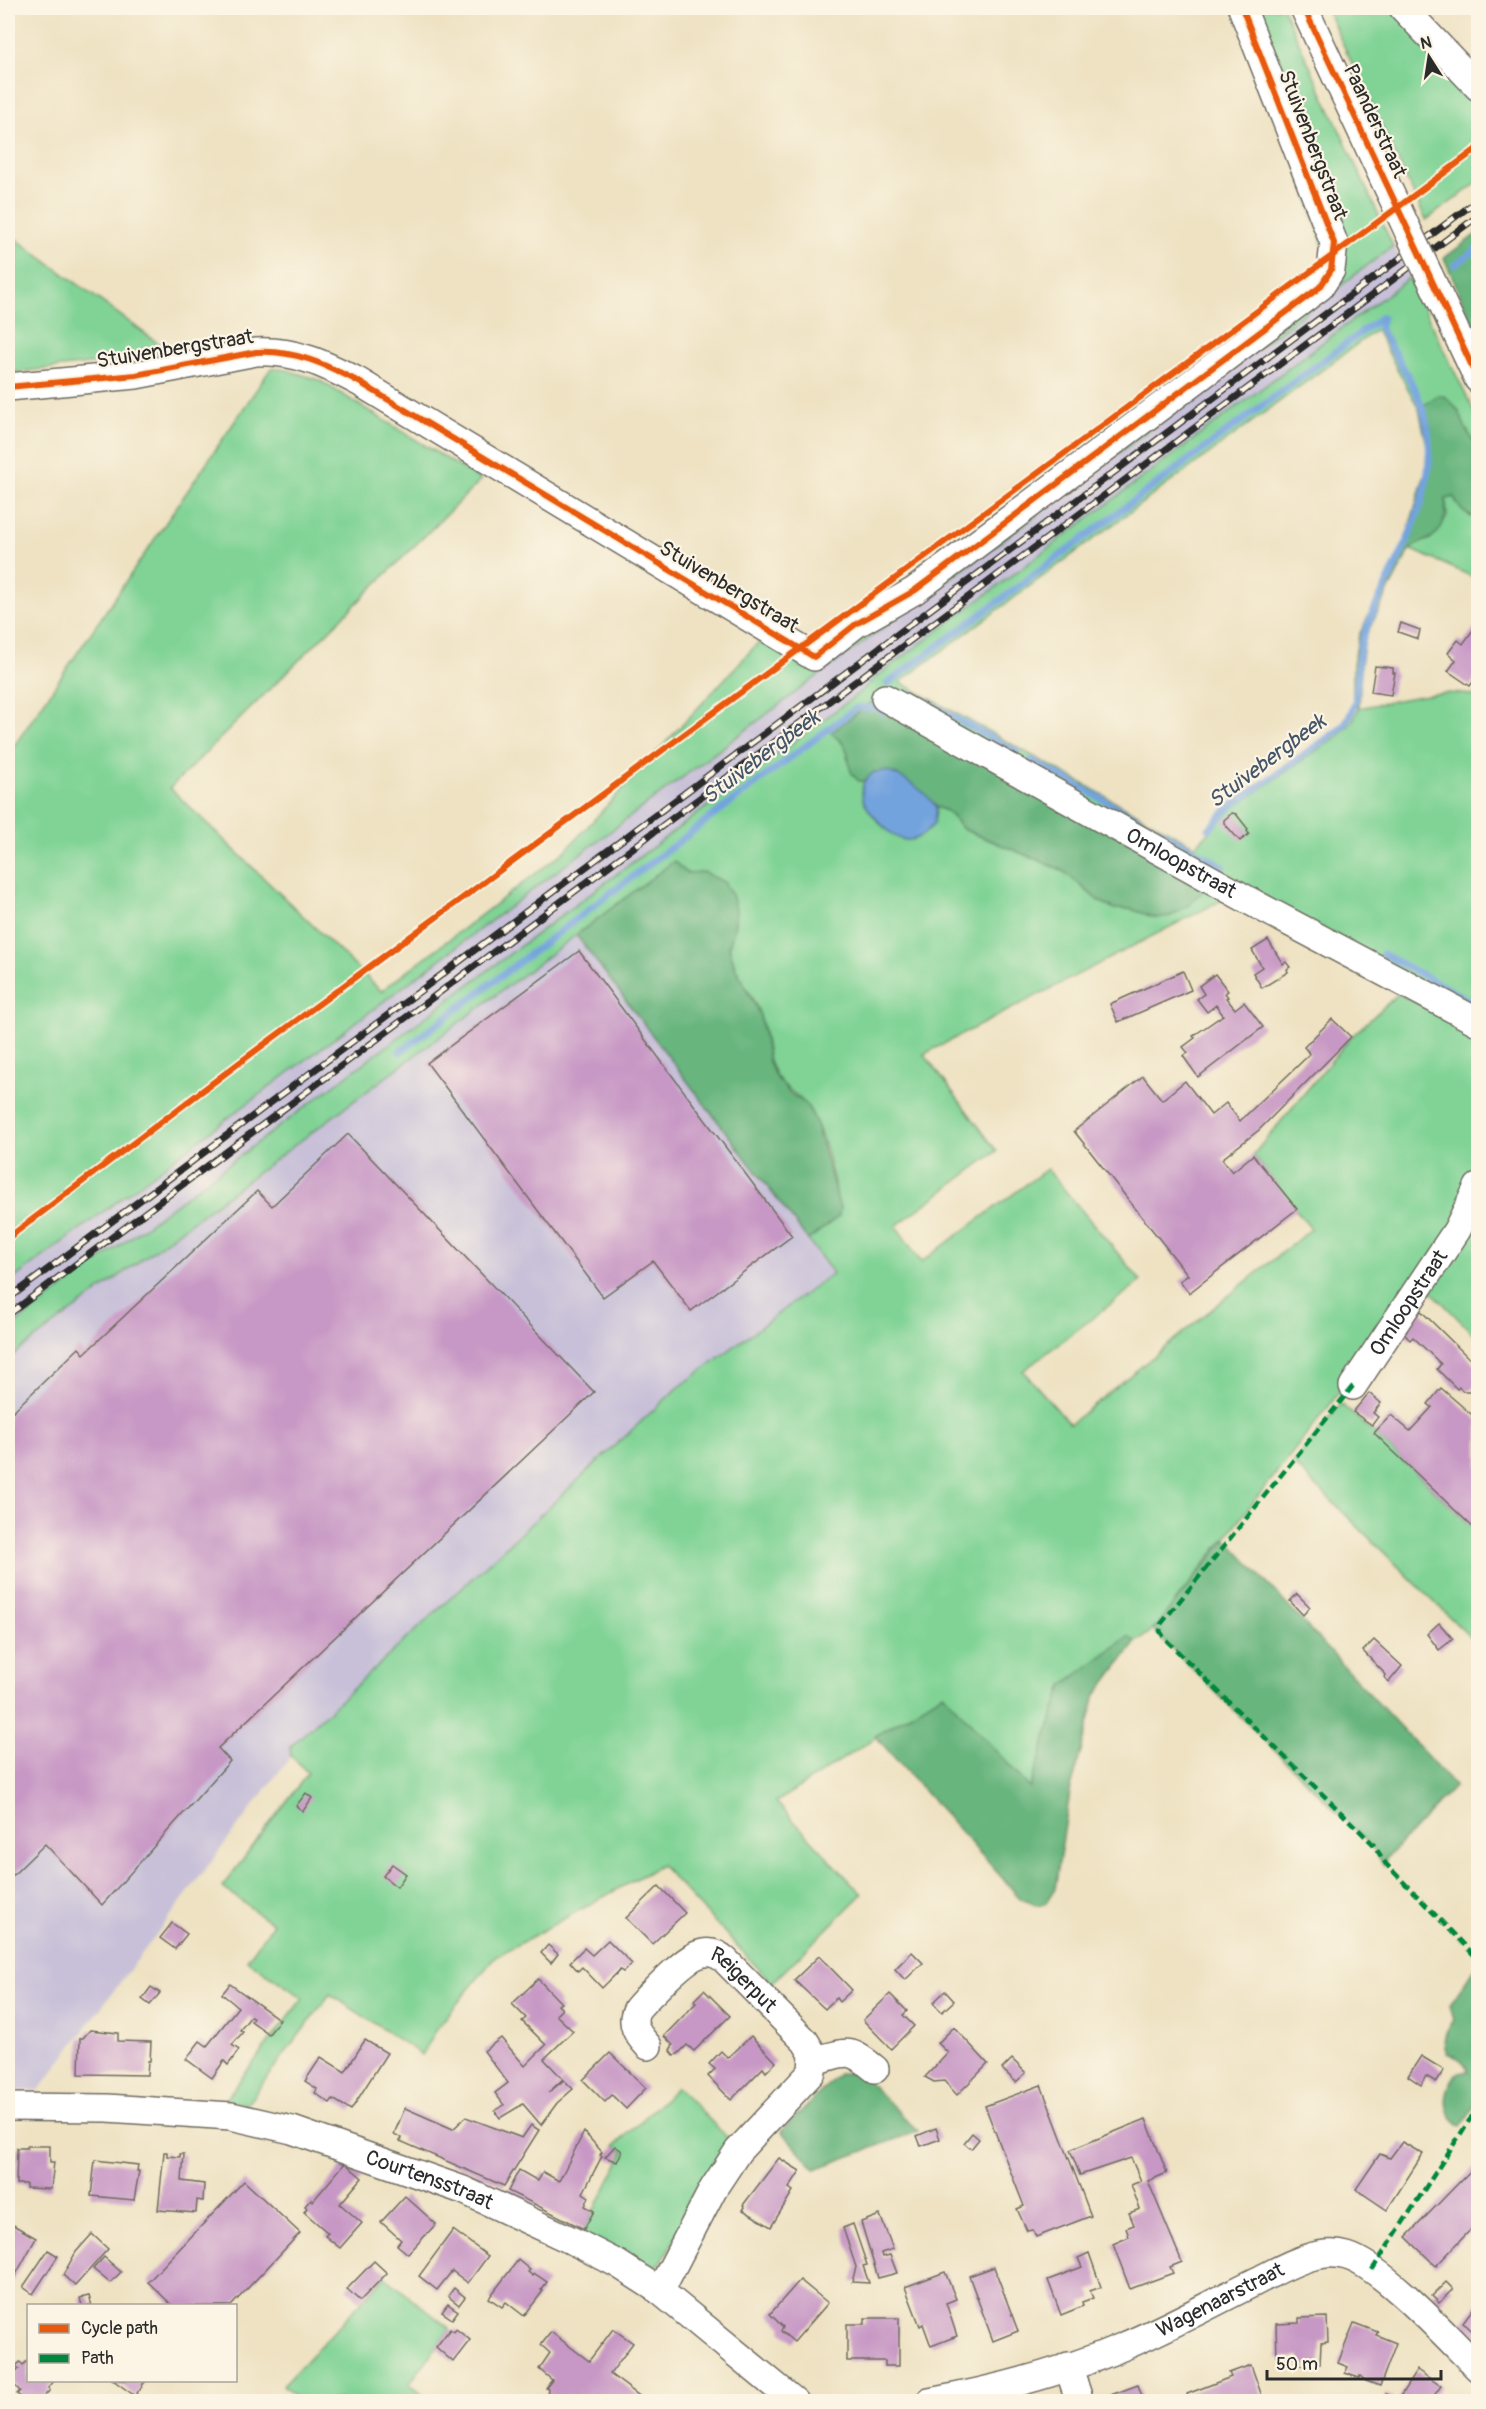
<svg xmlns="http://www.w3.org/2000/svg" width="1486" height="2409" font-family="Pangolin,sans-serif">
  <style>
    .industrial { fill: #c7c0d8 }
    .green { fill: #80d395; stroke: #567f60; stroke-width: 1.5 }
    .forest { fill: #68b57e; stroke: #4a7054; stroke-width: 1.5 }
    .water { fill: #73a3dd; stroke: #4f6784; stroke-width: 1.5 }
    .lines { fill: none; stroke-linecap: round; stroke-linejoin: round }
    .stream { stroke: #73a3dd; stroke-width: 7 }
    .building { fill: #c798c5 }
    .minor-casing { stroke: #6f6b60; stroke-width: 30 }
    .minor { stroke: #fff; stroke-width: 27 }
    .rail-casing { stroke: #2b2b2b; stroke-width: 7 }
    .rail { stroke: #fcf5e5; stroke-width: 4.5; stroke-dasharray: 14; stroke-linecap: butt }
    .minor-bridge-casing { stroke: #6f6b60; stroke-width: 30; stroke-linecap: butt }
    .minor-bridge { stroke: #fff; stroke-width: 27 }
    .quiet { stroke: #00873e; stroke-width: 4.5; stroke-dasharray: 9 4.5; stroke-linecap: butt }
    .cycleway-casing { stroke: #fcf5e5; stroke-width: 10 }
    .cycleway { stroke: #e8590c; stroke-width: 6 }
    .labels { text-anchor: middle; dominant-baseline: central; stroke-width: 4.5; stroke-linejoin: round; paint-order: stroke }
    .street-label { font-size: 21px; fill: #2b2b2b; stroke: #fcf5e5 }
    .water-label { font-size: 22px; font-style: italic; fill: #445569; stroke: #fcf5e5 }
  </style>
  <rect width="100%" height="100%" fill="#fcf5e5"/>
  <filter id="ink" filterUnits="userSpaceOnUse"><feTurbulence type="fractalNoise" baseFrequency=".0167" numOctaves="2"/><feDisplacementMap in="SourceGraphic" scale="12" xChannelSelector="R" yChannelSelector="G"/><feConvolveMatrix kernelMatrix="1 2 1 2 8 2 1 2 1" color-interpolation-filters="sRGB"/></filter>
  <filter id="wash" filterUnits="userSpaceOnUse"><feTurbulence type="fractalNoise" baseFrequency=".008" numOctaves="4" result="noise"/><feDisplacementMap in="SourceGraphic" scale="24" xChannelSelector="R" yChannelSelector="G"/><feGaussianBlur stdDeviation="1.35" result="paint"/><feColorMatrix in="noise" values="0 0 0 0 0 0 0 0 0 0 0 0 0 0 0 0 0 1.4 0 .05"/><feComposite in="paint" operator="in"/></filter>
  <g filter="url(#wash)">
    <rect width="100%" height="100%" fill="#eee2c2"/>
    <g class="industrial">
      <polygon points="1394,246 1413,286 8,1337 8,1278"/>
      <polygon points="576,935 833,1273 674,1391 290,1747 291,1756 39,2090 8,2091 8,1359"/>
    </g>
    <g class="green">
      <polygon points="1247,8 1283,8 1393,246 1029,521 823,672 8,1283 8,755 271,368 287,370 319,380 481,480 170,788 381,991 564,852 760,641 815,667 1334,281"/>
      <polygon points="1326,8 1396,8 1478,92 1478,182 1426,220"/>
      <polygon points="8,233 170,352 170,355 8,373"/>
      <path d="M1409,278L1478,420V448L1466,429L1458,410L1426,404L1419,409L1376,330L900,682L1195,846L1232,809L1338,736L1352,722L1359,708C1395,702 1443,686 1478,697V1013L1189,855L842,742L848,752L847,758L859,781H864C854,809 909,865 931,825C934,818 937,815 936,807L947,811L963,829L1062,870L1099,901L1115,909H1131L1156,918L1171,916L1208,886L1228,897L924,1054L997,1151L896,1226L921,1262L1047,1169L1141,1281L1023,1371L1070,1424L1311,1229L1253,1155L1351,1037L1398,994L1478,1034V1165L1464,1207L1411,1289L1329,1406L1153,1630L1136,1642L1129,1637L1063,1685L1030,1789L943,1694L776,1802L862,1894L772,1983L661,1865L495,1957L438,2027L422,2055L330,1994L247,2104L224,2101L303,1998L247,1960L273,1924L222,1887L308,1773L291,1756L290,1747L674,1391L833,1273L808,1240L839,1216C837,1190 823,1127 807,1106C795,1091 780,1088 771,1066C765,1051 766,1032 760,1016C753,993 734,974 730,949C728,942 733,934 734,927C736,916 735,906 732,895L686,873L674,862L8,1359V1329L859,693L876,677Z"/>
      <polygon points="1454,497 1469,516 1478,519 1478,579 1410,549 1416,544 1430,539 1447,517 1446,499"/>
      <polygon points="1478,1198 1478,1339 1426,1286"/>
      <polygon points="1341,1404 1374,1433 1478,1532 1478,1645 1293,1463"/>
      <polygon points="677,2087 733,2143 660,2264 648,2267 581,2236 624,2152 615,2146"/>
      <polygon points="385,2277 450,2329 409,2384 431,2401 299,2401 283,2385"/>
    </g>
    <g class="forest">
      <polygon points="1478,233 1478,336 1444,258"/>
      <path d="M1438,395L1446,397L1458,410L1466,429L1478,448V519C1465,515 1459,510 1454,497L1446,499C1446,515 1445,532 1427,540C1421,543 1416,544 1410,549L1365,637L1361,665L1359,708L1353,702V664L1359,635L1404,545L1426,470L1427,445L1419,409Z"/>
      <path d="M874,700L1208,886L1190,904L1171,916L1156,918L1131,909H1115L1099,901L1062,870L963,829L947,811L936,807L924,793L895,774L874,772L864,781H859C846,771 851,764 847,751C845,743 837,738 831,733Z"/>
      <polygon points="674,861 686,873 704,872 724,882 732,895 736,910 734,929 729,947 735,967 760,1015 769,1062 775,1076 790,1093 806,1104 815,1120 840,1208 839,1216 808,1240 576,935"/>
      <polygon points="1226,1539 1455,1786 1386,1859 1384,1865 1371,1846 1153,1630"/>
      <polygon points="1129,1636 1136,1642 1096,1695 1070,1792 1055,1889 1046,1903 1037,1905 1021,1899 875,1736 943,1693 1030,1788 1063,1685"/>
      <path d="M1476,1965L1478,1968V2101L1462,2126C1440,2114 1444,2092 1456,2074L1468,2071C1465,2060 1457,2057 1447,2053C1441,2039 1446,2032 1454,2020L1450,2005Z"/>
      <polygon points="840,2073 859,2073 918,2131 815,2169 781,2131"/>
    </g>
    <path class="water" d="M886,771C904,777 926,791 936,807L934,824C927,831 918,841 906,840C893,840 867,811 863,799C861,793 862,787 864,781L874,772Z"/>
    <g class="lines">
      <g class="stream">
        <polyline points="1455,265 1478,248"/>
        <polyline points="887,684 1382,317"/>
        <polyline points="913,695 1017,752"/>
        <polyline points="1031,760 1223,866"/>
        <path d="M1209,829L1230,807L1340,729C1367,702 1351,668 1364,634C1391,565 1449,488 1423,410C1416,386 1393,352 1380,329L1382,317"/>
        <polyline points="1383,954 1478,1005"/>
        <polyline points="400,1052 856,708 876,708 884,712"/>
      </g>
    </g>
    <g id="blocks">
      <g class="building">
        <polygon points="1401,623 1420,630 1418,639 1398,632"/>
        <polygon points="1478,623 1478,675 1470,686 1448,671 1456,660 1448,653 1458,640 1463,644"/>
        <polygon points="1375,666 1393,668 1393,673 1395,673 1391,695 1371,692"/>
        <polygon points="1232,813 1236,814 1248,829 1247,831 1249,834 1240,841 1224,823 1224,820"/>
        <polygon points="1268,940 1283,964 1286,962 1290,967 1287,969 1288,972 1262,988 1253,973 1262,967 1252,950"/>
        <polygon points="579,951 792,1236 691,1311 653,1261 603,1297 427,1063"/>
        <polygon points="1183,971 1191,990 1118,1022 1110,1004"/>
        <polygon points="1215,974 1228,991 1225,993 1228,997 1226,998 1235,1009 1244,1002 1263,1027 1198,1077 1183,1056 1188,1053 1183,1047 1195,1038 1193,1036 1223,1015 1216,1005 1207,1012 1197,999 1204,994 1199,986"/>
        <polygon points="1332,1019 1351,1037 1259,1130 1222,1159 1232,1172 1253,1155 1297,1209 1189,1293 1180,1281 1188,1275 1074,1131 1143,1076 1162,1100 1185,1081 1211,1115 1226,1103 1240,1121 1310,1054 1304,1047"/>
        <polygon points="348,1134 594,1392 218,1748 230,1761 102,1905 45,1844 8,1880 8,1416 79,1348 84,1354 257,1191 272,1206"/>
        <polygon points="1421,1311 1478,1367 1478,1381 1470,1391 1463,1391 1459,1387 1457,1389 1437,1369 1441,1364 1413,1337 1410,1340 1404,1334 1407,1331 1405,1328"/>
        <polygon points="1441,1388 1478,1420 1478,1532 1374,1433 1391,1415 1410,1431 1432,1407 1428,1404"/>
        <polygon points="1369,1393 1381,1403 1373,1413 1378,1417 1372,1425 1353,1412"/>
        <polygon points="1297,1594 1310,1607 1303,1615 1290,1601"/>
        <polygon points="1439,1623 1453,1639 1439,1650 1427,1634"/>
        <polygon points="1374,1640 1402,1666 1389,1682 1385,1678 1386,1675 1363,1651"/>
        <polygon points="306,1793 312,1798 303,1811 296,1806"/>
        <polygon points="392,1864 406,1874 397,1887 383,1876"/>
        <polygon points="659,1886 685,1913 652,1944 626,1918"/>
        <polygon points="172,1923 187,1934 175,1949 160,1938"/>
        <polygon points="608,1940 632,1964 623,1972 620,1970 602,1988 582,1967 578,1971 570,1962 584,1948 592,1955"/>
        <polygon points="548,1945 558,1954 551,1963 541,1953"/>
        <polygon points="912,1952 923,1963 905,1980 895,1969"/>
        <polygon points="819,1956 852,1990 839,2002 836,1998 825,2009 794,1980"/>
        <polygon points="538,1979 561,2003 558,2005 562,2009 556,2015 573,2031 544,2059 563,2079 548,2093 564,2080 573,2089 557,2103 541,2125 523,2104 500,2118 495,2111 504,2105 495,2093 508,2083 484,2051 501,2038 525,2066 546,2045 522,2021 526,2018 512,2004"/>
        <polygon points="230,1984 280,2020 269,2034 251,2021 253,2018 251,2016 240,2030 243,2032 232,2045 239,2050 228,2065 224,2061 212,2078 186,2059 200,2041 207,2046 238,2007 222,1994"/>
        <polygon points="151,1987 160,1993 150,2005 142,1999"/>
        <polygon points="704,1990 730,2016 694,2051 687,2045 678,2054 674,2055 670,2050 673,2045 664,2036 696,2003 694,2000"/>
        <polygon points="945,1991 954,2001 942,2012 933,2003"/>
        <polygon points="890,1994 907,2011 903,2015 914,2026 891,2049 863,2020"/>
        <polygon points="954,2027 988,2064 957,2095 944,2081 934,2082 925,2077 948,2053 938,2043"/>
        <polygon points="90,2030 118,2033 118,2041 151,2042 150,2061 148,2061 147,2075 79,2074 80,2038 83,2038"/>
        <polygon points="751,2036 776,2062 766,2072 763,2068 731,2100 708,2076 715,2069 709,2064 721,2051 728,2058"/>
        <polygon points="365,2040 387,2053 351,2110 333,2099 330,2103 315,2093 317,2089 305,2081 321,2057 345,2072"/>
        <polygon points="610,2053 646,2088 626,2109 612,2095 605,2102 583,2080"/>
        <polygon points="1421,2056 1444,2070 1436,2082 1426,2076 1421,2085 1408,2076"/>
        <polygon points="1012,2059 1026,2073 1016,2082 1002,2069"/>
        <polygon points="1041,2085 1091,2216 1036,2237 1033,2230 1027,2231 1017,2209 1024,2206 985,2106"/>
        <polygon points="405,2108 453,2129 466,2117 522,2138 531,2125 539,2130 504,2186 400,2141 402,2138 394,2134"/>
        <polygon points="1146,2119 1167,2173 1148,2181 1182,2262 1170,2267 1173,2273 1130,2289 1113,2244 1129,2237 1126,2228 1134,2225 1129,2213 1140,2209 1131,2185 1141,2181 1131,2158 1080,2175 1070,2150"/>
        <polygon points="936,2128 940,2139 921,2146 917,2136"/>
        <polygon points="584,2132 602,2152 600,2155 602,2156 583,2193 589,2197 585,2206 594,2211 584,2229 508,2191 519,2170 538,2181 543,2172 559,2181"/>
        <polygon points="972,2133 979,2139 971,2149 964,2143"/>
        <polygon points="1402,2142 1423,2154 1387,2210 1356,2189 1380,2154 1390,2158"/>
        <polygon points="27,2146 50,2146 50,2162 54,2162 51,2189 26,2188 26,2184 16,2184 17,2148 27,2148"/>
        <polygon points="615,2146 622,2151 617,2162 605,2157"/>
        <polygon points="164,2152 167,2152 167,2156 180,2157 180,2154 184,2154 182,2181 204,2184 203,2201 197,2200 196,2213 158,2210"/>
        <polygon points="779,2158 800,2171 789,2188 793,2191 771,2227 743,2210 745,2207 743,2205"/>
        <polygon points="95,2160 138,2165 137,2171 139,2171 134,2200 91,2196"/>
        <polygon points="345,2163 362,2178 340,2204 362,2223 340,2248 325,2236 328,2233 304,2212 307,2208 305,2206 311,2199 313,2201"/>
        <polygon points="1478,2163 1478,2222 1436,2266 1406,2237"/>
        <polygon points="244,2181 300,2233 231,2306 173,2306 148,2282"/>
        <polygon points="405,2196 436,2224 408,2254 397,2245 401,2240 381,2222"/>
        <polygon points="880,2215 893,2249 881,2253 882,2257 890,2255 897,2273 878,2278 861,2222"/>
        <polygon points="8,2222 36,2238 8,2289"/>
        <polygon points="853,2224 867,2265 863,2266 869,2283 852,2282 856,2267 843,2228"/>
        <polygon points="453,2230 488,2256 468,2283 452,2271 437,2290 419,2276"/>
        <polygon points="92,2234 108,2249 75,2286 63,2275 76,2252"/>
        <polygon points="48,2250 58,2256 33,2294 23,2287"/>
        <polygon points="1089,2253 1101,2287 1090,2291 1093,2298 1082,2302 1083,2306 1061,2315 1048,2280 1082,2267 1078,2258"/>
        <polygon points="104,2257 121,2272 110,2283 93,2269"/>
        <polygon points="518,2260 530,2270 528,2272 533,2276 535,2274 547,2282 541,2290 543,2291 524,2316 506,2302 502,2307 489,2298"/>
        <polygon points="374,2261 387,2273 360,2301 347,2289"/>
        <polygon points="994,2267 1018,2331 993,2341 969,2276"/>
        <polygon points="945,2272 956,2299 946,2303 957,2336 931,2346 923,2324 920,2326 905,2287"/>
        <polygon points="800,2280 828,2303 794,2342 781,2331 783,2327 770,2314"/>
        <polygon points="1446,2282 1453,2289 1439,2303 1432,2296"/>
        <polygon points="454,2288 465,2297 459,2305 448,2296"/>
        <polygon points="89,2296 92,2306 82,2306 80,2298"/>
        <polygon points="1478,2302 1478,2337 1463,2322"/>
        <polygon points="448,2304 458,2311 452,2319 442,2312"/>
        <polygon points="1327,2317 1328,2342 1321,2343 1320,2364 1300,2365 1300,2357 1277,2358 1276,2324 1299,2323 1299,2318"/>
        <polygon points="865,2318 899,2318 899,2366 885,2366 885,2361 847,2361 847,2324 865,2324"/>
        <polygon points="1354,2323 1378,2332 1376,2335 1396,2343 1380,2386 1366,2381 1360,2376 1359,2378 1345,2373 1348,2367 1338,2363"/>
        <polygon points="450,2329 454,2332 456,2329 470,2340 453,2362 436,2347"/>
        <polygon points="613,2329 633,2343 610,2374 642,2398 639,2402 594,2402 590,2398 587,2402 546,2402 548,2389 546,2388 552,2380 539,2369 550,2353 541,2345 551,2332 589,2361"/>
        <polygon points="28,2360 28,2380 55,2380 48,2388 50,2390 39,2402 26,2402 17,2394 20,2391 9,2380 19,2369 16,2366 20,2362 23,2365"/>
        <polygon points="1251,2365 1264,2402 1190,2402 1187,2394 1231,2377 1229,2373"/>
        <polygon points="1417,2370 1441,2386 1433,2397 1436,2399 1435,2402 1383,2402 1386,2394 1397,2401"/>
        <polygon points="113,2380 146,2380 135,2396"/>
        <polygon points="1138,2385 1144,2402 1110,2402 1108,2396"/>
      </g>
    </g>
  </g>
  <g filter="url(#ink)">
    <use href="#blocks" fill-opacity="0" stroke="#6f6b60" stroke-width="1.5"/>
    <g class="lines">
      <defs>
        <g id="minor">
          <polyline points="1304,8 1408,231"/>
          <polyline points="1403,8 1478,87"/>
          <polyline points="1429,275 1478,379"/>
          <path d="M8,387L136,375L256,352C295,350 325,364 359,382L814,657L856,624L914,591L1320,287L1331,270L1334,243L1242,8"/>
          <path id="s1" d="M885,698L1257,905L1478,1022"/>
          <path id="s2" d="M1353,1386L1457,1230L1478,1187"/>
          <path id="s3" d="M648,2046C638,2035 629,2024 637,2009C645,1999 655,1990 664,1981C681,1966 702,1940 725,1960L805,2041L813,2054L812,2072L738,2151L713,2189L660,2291"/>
          <path d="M815,2060C848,2053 847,2046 875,2069"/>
          <path id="s4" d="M8,2107L107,2108L231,2116L292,2130L463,2190L577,2243L618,2264L660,2291L795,2402"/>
          <polyline points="1068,2366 1080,2402"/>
          <path id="s5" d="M929,2402C994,2390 1061,2373 1122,2347C1168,2328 1212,2303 1257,2281C1283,2268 1317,2247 1347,2256C1382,2266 1450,2340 1478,2368"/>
        </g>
      </defs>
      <use href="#minor" class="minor-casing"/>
      <use href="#minor" class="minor"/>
      <defs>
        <g id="rail">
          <polyline points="8,1299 1478,200"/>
          <polyline points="8,1315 1478,216"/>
        </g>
      </defs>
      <use href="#rail" class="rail-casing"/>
      <use href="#rail" class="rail"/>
      <defs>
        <polyline id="minor-bridge" points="1408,231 1429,275"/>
      </defs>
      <use href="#minor-bridge" class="minor-bridge-casing"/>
      <use href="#minor-bridge" class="minor-bridge"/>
      <g class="quiet">
        <polyline points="1353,1386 1161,1624 1160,1631 1165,1639 1373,1844 1386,1864 1478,1959"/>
        <polyline points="1372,2270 1478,2107"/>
      </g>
      <defs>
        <g id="cycleway">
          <polyline points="1304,8 1478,379"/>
          <path d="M8,387L136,375L256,352C295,350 325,364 359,382L814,657L856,624L914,591L1320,287L1331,270L1334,243L1242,8"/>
          <polyline points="8,1238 239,1063 1478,148"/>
        </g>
      </defs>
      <use href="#cycleway" class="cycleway-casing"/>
      <use href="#cycleway" class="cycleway"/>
    </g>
  </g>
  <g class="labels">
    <g class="street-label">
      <text transform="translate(1375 121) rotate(65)">Paanderstraat</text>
      <text transform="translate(1313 145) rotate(69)">Stuivenbergstraat</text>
      <text transform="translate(175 349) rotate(-9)">Stuivenbergstraat</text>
      <text transform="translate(729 587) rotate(31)">Stuivenbergstraat</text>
      <text stroke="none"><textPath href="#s1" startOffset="339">Omloopstraat</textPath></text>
      <text stroke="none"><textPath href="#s2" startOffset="100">Omloopstraat</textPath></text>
      <text stroke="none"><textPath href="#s3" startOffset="180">Reigerput</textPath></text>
      <text stroke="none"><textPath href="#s4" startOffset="432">Courtensstraat</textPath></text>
      <text stroke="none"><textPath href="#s5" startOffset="310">Wagenaarstraat</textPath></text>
    </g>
    <g class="water-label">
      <text transform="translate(761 757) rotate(-37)">Stuivebergbeek</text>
      <text transform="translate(1267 761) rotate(-37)">Stuivebergbeek</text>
    </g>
  </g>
  <rect width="1486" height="2409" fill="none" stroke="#fcf5e5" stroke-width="30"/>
  <rect x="27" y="2304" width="210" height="78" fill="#fcf5e5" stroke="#a8a49b" stroke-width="1.5"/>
  <rect x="39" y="2324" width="30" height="9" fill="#e8590c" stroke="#a8a49b" stroke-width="1.5"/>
  <text x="81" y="2334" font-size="18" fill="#2b2b2b">Cycle path</text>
  <rect x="39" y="2354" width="30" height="9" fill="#00873e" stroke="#a8a49b" stroke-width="1.5"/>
  <text x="81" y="2364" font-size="18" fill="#2b2b2b">Path</text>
  <g transform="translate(1429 57) rotate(348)" stroke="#fcf5e5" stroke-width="4.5" paint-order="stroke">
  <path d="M0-4.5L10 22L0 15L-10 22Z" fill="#2b2b2b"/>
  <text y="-9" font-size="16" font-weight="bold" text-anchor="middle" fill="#2b2b2b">N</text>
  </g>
  <path d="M1267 2370v9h174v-9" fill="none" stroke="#2b2b2b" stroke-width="3"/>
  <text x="1276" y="2370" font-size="18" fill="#2b2b2b" stroke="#fcf5e5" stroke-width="4.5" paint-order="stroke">50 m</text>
</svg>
